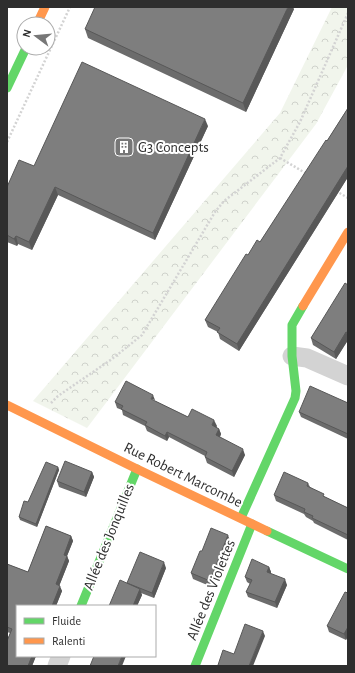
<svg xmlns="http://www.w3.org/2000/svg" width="355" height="673" font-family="'Alegreya Sans',sans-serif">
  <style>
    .park { fill: url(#park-crowns) }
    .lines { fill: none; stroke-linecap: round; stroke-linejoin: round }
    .path { stroke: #d3d3d3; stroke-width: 2.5; stroke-dasharray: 2 2; stroke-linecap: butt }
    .street { stroke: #d3d3d3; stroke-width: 19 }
    .fast { stroke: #63d668; stroke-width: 9 }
    .slow { stroke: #ff974d; stroke-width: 9 }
    .wall { fill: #6c6c6c }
    .shaded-wall { fill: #585858 }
    .building { fill: #7e7e7e; stroke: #585858 }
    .labels { text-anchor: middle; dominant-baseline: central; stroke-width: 4; stroke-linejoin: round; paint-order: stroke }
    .poi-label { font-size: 15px; fill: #2e2e2e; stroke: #fff; text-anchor: start }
    .street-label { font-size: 15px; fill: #2e2e2e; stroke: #fff }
  </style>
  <defs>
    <pattern id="park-crowns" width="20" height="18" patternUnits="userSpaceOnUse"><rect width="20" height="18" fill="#f1f5ec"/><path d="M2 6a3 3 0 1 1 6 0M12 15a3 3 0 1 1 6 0" fill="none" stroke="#cfd2cb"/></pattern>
  </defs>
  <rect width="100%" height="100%" fill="#fff"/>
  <polygon class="park" points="332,7 348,7 348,65 316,124 87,428 33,401 280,113"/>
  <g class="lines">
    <g class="path">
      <polyline points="7,142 70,7"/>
      <polyline points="280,158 307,174"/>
      <polyline points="336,191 348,198"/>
      <polyline points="51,403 58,396 112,359 142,335 215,212 224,201 280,158 300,122 348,13"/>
    </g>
    <g class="street">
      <polyline points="292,356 307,358 348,376"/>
      <polyline points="57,666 61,656"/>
    </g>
    <g class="fast">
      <polyline points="7,88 26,48"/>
      <polyline points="241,518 295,398 296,391 292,356 292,325 303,306"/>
      <polyline points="267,531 348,569"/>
      <polyline points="81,606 137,469"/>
      <polyline points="195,666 252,524"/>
    </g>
    <g class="slow">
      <polyline points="37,24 45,7"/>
      <polyline points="303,306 348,232"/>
      <polyline points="7,405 137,469 267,531"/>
    </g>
  </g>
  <g class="wall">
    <polygon points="294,9 246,112 88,38 85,29"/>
    <polygon points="348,108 348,177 239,351 220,339 218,332 208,327 205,320 248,255 260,242 327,141"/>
    <polygon points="208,126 155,240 58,195 32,250 18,244 17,246 7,242 7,187 34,166"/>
    <polygon points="348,285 348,340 336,359 313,345 311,338"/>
    <polygon points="155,401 188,417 217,426 216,427 219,429 221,434 220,437 245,455 234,477 207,463 205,457 205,456 169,437 167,441 147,431 145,426 123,415 122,410 117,408 115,402"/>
    <polygon points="348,403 348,439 301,417 299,412"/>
    <polygon points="58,467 59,470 37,527 20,520 19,517 28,502"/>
    <polygon points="92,472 94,477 86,497 59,487 57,481"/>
    <polygon points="308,483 310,487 325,497 348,508 348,540 314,523 313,521 306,517 304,514 276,501 274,495"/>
    <polygon points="46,526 71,536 73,541 67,556 69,561 59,586 62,591 56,606 17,606 17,656 36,656 32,666 7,666 7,641 10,633 7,632 7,564 28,572"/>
    <polygon points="230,541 212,587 193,579 191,573 202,551"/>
    <polygon points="269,567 271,572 271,574 287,585 277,608 248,597 246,592 250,584 247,582 245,577"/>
    <polygon points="166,568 154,598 141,593 142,595 137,606 109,606 127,583"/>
    <polygon points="348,593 348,636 346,640 329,632 327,626"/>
  </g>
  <g class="shaded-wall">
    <polygon points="288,7 293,7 294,9 246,112 243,103"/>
    <polygon points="205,119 208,126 155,240 153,233"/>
    <polygon points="348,166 348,177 239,351 237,344"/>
    <polygon points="55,187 58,195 32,250 29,242"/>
    <polygon points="16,236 18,244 17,246 14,239"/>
    <polygon points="346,332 348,336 348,340 336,359 334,352"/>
    <polygon points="153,395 155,400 151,399"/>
    <polygon points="214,420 217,426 214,431 212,425"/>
    <polygon points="219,429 221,434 218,441 216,435"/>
    <polygon points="167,432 169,437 167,441 165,436"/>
    <polygon points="243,449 245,455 234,477 232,471"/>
    <polygon points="58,467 59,470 37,527 36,524"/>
    <polygon points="92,472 94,477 86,497 84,492"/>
    <polygon points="228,535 230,541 212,587 210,581"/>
    <polygon points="71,536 73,541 67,556 69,561 58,589 56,584 64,555"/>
    <polygon points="164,562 166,568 154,598 152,593"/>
    <polygon points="269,567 271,572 269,578 267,572"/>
    <polygon points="285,579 287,585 277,608 275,602"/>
    <polygon points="60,586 62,591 56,606 52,606"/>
    <polygon points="140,589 142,595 137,606 133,606"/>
    <polygon points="348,627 348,636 346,640 344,634"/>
    <polygon points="263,631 265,636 253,666 249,666"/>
    <polygon points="32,656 36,656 32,666 28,666"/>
    <polygon points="122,656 126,656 122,666 118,666"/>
  </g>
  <g class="building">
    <polygon points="95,7 288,7 243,103 85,29"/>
    <polygon points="82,62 205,119 153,233 55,187 29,242 16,236 14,239 7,235 7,187 19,160 34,166"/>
    <polygon points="348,108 348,166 237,344 217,332 220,328 205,320 246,254 248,255 257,240 260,242 326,140 327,141"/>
    <polygon points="345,283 348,285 348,333 346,332 334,352 311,338"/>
    <polygon points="126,381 153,395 151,399 188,417 192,409 214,420 212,425 219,429 216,435 243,449 232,471 205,457 207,452 167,432 165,436 145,425 147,422 121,409 123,406 115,402"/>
    <polygon points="310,386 348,403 348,434 299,412"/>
    <polygon points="65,461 92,472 84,492 57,481"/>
    <polygon points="46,462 58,467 36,524 19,517 24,501 28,502"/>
    <polygon points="284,472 308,483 307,486 324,494 323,496 348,508 348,535 312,518 313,516 304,512 305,509 274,495"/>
    <polygon points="46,526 71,536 64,555 67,556 56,584 60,586 52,606 17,606 17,656 32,656 28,666 7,666 7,641 12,629 7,627 7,564 28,572"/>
    <polygon points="211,528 228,535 210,581 191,573 200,551 202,551"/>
    <polygon points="140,552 164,562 152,593 127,583"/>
    <polygon points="252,559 269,567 267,572 285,579 275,602 246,592 252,580 245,577"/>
    <polygon points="120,580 140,589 133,606 109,606"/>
    <polygon points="345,592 348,593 348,627 344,634 327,626"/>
    <polygon points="245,624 263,631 249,666 220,666 218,665 223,650 234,654"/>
    <polygon points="94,656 122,656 118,666 90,666"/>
  </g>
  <defs>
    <symbol id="building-square" viewBox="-11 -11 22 22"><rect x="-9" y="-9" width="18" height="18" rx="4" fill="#777" stroke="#fff"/><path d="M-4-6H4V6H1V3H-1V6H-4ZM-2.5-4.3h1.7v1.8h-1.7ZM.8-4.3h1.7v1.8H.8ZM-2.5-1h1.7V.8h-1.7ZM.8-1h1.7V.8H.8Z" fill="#fff"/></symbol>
  </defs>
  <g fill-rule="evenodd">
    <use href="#building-square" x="113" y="136" width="22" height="22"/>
  </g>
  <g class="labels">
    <g class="poi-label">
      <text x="138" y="147">G3 Concepts</text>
    </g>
    <g class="street-label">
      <text transform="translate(183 475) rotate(26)">Rue Robert Marcombe</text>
      <text transform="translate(109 537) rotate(-68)">Allée des Jonquilles</text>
      <text transform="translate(211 590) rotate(-68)">Allée des Violettes</text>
    </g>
  </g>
  <rect width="355" height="673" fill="none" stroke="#2e2e2e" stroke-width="16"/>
  <rect x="16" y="605" width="140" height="52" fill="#ffffff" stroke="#ababab"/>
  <rect x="24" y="618" width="20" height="6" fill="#63d668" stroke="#ababab"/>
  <text x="52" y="625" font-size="12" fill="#2e2e2e">Fluide</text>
  <rect x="24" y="638" width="20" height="6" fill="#ff974d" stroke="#ababab"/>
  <text x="52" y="645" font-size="12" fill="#2e2e2e">Ralenti</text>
  <g transform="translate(36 36) rotate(286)"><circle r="19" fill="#ffffff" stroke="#ababab"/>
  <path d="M0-3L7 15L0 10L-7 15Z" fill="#777777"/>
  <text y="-6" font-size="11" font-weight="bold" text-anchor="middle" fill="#2e2e2e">N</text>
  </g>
</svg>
